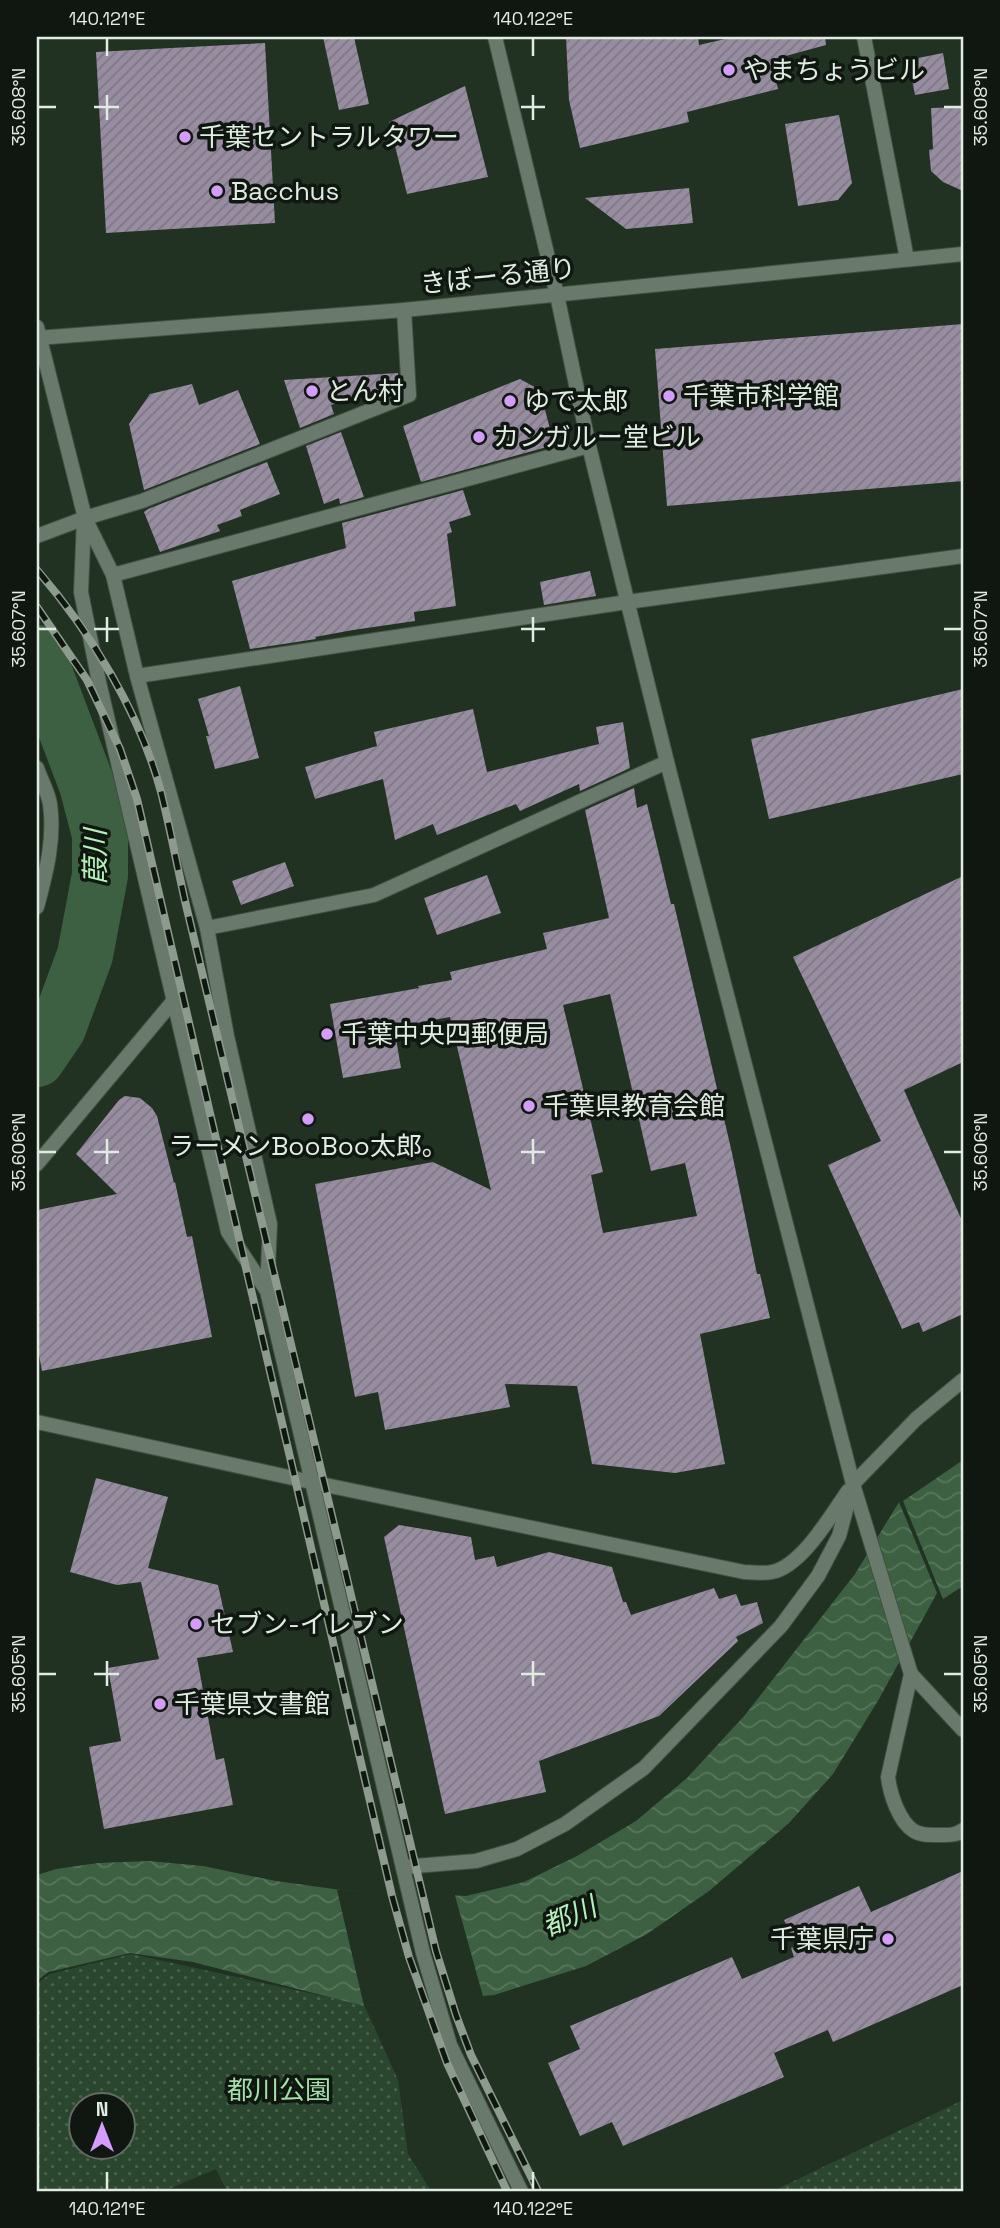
<svg xmlns="http://www.w3.org/2000/svg" width="1000" height="2228" font-family="'Space Grotesk','Noto Sans JP',sans-serif">
	<defs>
		<pattern id="park-dots" width="8" height="8" patternUnits="userSpaceOnUse" patternTransform="scale(1.75)"><rect width="8" height="8" fill="#2b462f"/><path d="M2 2h.1M6 6h.1" fill="none" stroke="#49614d" stroke-width="1.8" stroke-linecap="round"/></pattern>
		<pattern id="water-waves" width="16" height="10" patternUnits="userSpaceOnUse" patternTransform="scale(1.75)"><rect width="16" height="10" fill="#3c6041"/><path d="M0 5q4-4 8 0t8 0" fill="none" stroke="#58775c"/></pattern>
		<pattern id="building-hatch" width="6" height="6" patternUnits="userSpaceOnUse" patternTransform="scale(1.75)"><rect width="6" height="6" fill="#988ca1"/><path d="M-1 1l2-2M0 6l6-6M5 7l2-2" fill="none" stroke="#7e7785"/></pattern>
	</defs>
	<rect width="100%" height="100%" fill="#213223"/>
	<path fill="url(#park-dots)" fill-rule="evenodd" d="M 131,1954 L 364,2005 L 398,2080 L 408,2154 L 431,2191 L 227,2191 L 216,2169 L 164,2191 L 37,2191 L 37,1984 L 50,1974 ZM 80,2106 L 122,2106 L 122,2148 L 80,2148 Z
		M 963,2100 L 963,2191 L 773,2191 Z"/>
	<path fill="url(#water-waves)" d="M 963,1460 L 963,1586 L 943,1599 L 903,1501 Z
		M 899,1502 L 937,1593 L 879,1699 L 833,1774 L 789,1823 L 709,1891 L 647,1934 L 586,1966 L 494,1995 L 364,2006 L 193,1962 L 130,1953 L 48,1972 L 37,1981 L 37,1875 L 56,1869 L 98,1863 L 149,1861 L 203,1866 L 276,1881 L 341,1890 L 466,1896 L 524,1882 L 577,1856 L 636,1821 L 687,1778 L 745,1715 L 855,1574 Z"/>
	<path fill="#213223" d="M 337,1890 L 454,1892 L 484,2000 L 364,2006 Z"/>
	<g fill="none" stroke-linecap="round" stroke-linejoin="round">
		<path stroke="#3c6041" stroke-width="56" d="M 37,653 L 87,785 L 100,835 L 100,875 L 85,955 L 58,1028 L 37,1059"/>
	</g>
	<path fill="url(#building-hatch)" fill-rule="evenodd" d="M 323,37 L 354,37 L 369,104 L 339,110 Z
		M 566,37 L 698,37 L 699,45 L 734,37 L 825,37 L 826,45 L 771,60 L 778,89 L 687,112 L 689,122 L 580,148 L 569,100 Z
		M 265,43 L 275,223 L 106,233 L 96,52 Z
		M 943,53 L 949,89 L 915,95 L 908,60 Z
		M 465,86 L 488,177 L 407,194 L 389,122 Z
		M 963,107 L 963,191 L 943,182 L 931,171 L 929,150 L 933,149 L 931,108 Z
		M 839,115 L 852,183 L 838,200 L 798,206 L 785,124 Z
		M 689,188 L 693,223 L 626,229 L 585,198 Z
		M 963,324 L 963,481 L 667,506 L 655,349 Z
		M 398,373 L 399,383 L 331,405 L 334,414 L 300,428 L 284,380 Z
		M 520,379 L 540,390 L 554,445 L 421,482 L 403,426 Z
		M 192,384 L 199,405 L 238,390 L 260,444 L 144,490 L 129,424 L 150,394 Z
		M 341,432 L 364,497 L 340,504 L 339,498 L 324,504 L 306,446 Z
		M 267,462 L 280,494 L 240,510 L 242,516 L 217,525 L 220,531 L 160,552 L 144,512 L 148,509 Z
		M 463,490 L 471,515 L 449,522 L 452,532 L 447,534 L 456,606 L 414,612 L 415,621 L 353,630 L 315,637 L 316,639 L 250,649 L 232,581 L 346,548 L 342,523 Z
		M 590,571 L 596,596 L 544,605 L 540,582 Z
		M 240,686 L 259,758 L 215,769 L 206,736 L 209,736 L 198,699 Z
		M 963,689 L 963,774 L 769,819 L 751,739 Z
		M 473,709 L 487,772 L 599,744 L 596,727 L 623,722 L 630,768 L 580,791 L 579,784 L 520,811 L 516,804 L 437,835 L 433,824 L 395,840 L 383,779 L 315,799 L 305,767 L 377,746 L 374,732 Z
		M 634,788 L 637,808 L 647,804 L 671,904 L 674,904 L 732,1153 L 757,1274 L 760,1274 L 770,1318 L 700,1334 L 725,1464 L 675,1473 L 592,1464 L 577,1386 L 505,1384 L 510,1407 L 385,1430 L 378,1392 L 355,1397 L 315,1184 L 433,1162 L 491,1190 L 450,1017 L 394,1027 L 401,1068 L 343,1078 L 330,1004 L 419,988 L 418,986 L 452,980 L 450,972 L 547,949 L 543,933 L 609,918 L 585,810 ZM 610,994 L 651,1171 L 685,1163 L 697,1216 L 603,1233 L 591,1175 L 603,1172 L 563,1005 Z
		M 285,862 L 294,886 L 241,905 L 232,881 Z
		M 487,875 L 501,913 L 437,935 L 424,898 Z
		M 963,876 L 963,1062 L 904,1090 L 963,1223 L 963,1314 L 923,1332 L 919,1322 L 902,1329 L 828,1165 L 881,1141 L 793,957 Z
		M 125,1096 L 140,1098 L 152,1108 L 157,1116 L 174,1183 L 175,1182 L 187,1237 L 192,1236 L 212,1337 L 42,1371 L 37,1344 L 37,1210 L 117,1194 L 76,1154 L 119,1100 Z
		M 96,1478 L 168,1497 L 148,1568 L 218,1585 L 233,1652 L 197,1658 L 216,1760 L 224,1758 L 233,1805 L 104,1829 L 89,1747 L 121,1741 L 108,1668 L 159,1659 L 141,1582 L 117,1585 L 70,1572 Z
		M 399,1525 L 471,1537 L 475,1560 L 494,1556 L 497,1567 L 549,1552 L 612,1567 L 623,1602 L 626,1602 L 631,1615 L 714,1588 L 719,1599 L 736,1594 L 741,1606 L 757,1602 L 763,1623 L 736,1637 L 738,1641 L 659,1716 L 539,1761 L 546,1792 L 445,1814 L 384,1537 Z
		M 963,1871 L 963,1985 L 833,2042 L 828,2030 L 774,2053 L 784,2077 L 623,2146 L 612,2122 L 580,2136 L 548,2063 L 580,2049 L 570,2026 L 732,1957 L 742,1979 L 794,1957 L 791,1948 L 796,1946 L 784,1920 L 859,1886 L 871,1912 Z"/>
	<g fill="none" stroke-linecap="round" stroke-linejoin="round">
		<g stroke="#405041" stroke-width="16">
			<path id="minor" d="M 864,37 L 907,259
				M 37,536 L 85,518 L 142,501 L 409,395 L 404,310
				M 113,575 L 589,446
				M 137,676 L 627,602 L 963,556
				M 37,768 C 41,780 48,792 50,804 C 55,840 46,873 37,907
				M 207,928 L 374,895 L 667,762
				M 37,1164 L 175,999
				M 311,1482 L 744,1572 C 753,1572 764,1574 772,1572 C 802,1566 831,1515 848,1491
				M 911,1674 L 888,1777 C 890,1794 899,1822 914,1831 C 922,1836 933,1835 942,1835 C 950,1835 957,1835 963,1830
				M 911,1674 L 963,1730
				M 403,1867 L 476,1861 L 517,1849 L 565,1824 L 644,1768 L 781,1626 L 818,1576 L 839,1536 L 853,1484"/>
		</g>
		<g stroke="#405041" stroke-width="16">
			<path id="tertiary" d="M 495,37 L 557,295 L 589,446 L 667,762 L 853,1484 L 911,1674
				M 37,327 L 85,518 L 113,575 L 137,676 L 207,928 L 227,1036 L 270,1224 L 267,1291 L 423,1953 L 450,2045 L 521,2191
				M 37,338 L 404,310 L 963,254
				M 84,519 L 81,592 L 99,682 L 228,1232 L 267,1291
				M 37,1422 L 311,1482
				M 853,1484 L 916,1419 L 963,1380"/>
		</g>
		<use href="#minor" stroke="#69796b" stroke-width="14"/>
		<use href="#tertiary" stroke="#69796b" stroke-width="14"/>
		<g stroke="#8d9b8f" stroke-width="8">
			<path id="rail" d="M 37,570 C 90,631 140,713 161,792 C 170,828 177,865 185,901 L 436,1951 L 456,2015 L 471,2055 L 538,2191
				M 37,607 L 87,680 L 120,749 L 137,799 L 392,1896 L 409,1957 L 447,2063 L 507,2191"/>
		</g>
		<use href="#rail" stroke="#101711" stroke-width="5" stroke-dasharray="16" stroke-linecap="butt"/>
	</g>
	<path fill="none" stroke="#e0ebe1" stroke-width="2.5" d="M 107,38 L 107,56M 533,38 L 533,56M 107,95 L 107,120M 533,95 L 533,120M 38,107 L 56,107M 94,107 L 119,107M 521,107 L 545,107M 944,107 L 962,107M 107,617 L 107,642M 533,617 L 533,642M 38,629 L 56,629M 94,629 L 119,629M 521,629 L 545,629M 944,629 L 962,629M 107,1139 L 107,1164M 533,1139 L 533,1164M 38,1152 L 56,1152M 94,1152 L 119,1152M 521,1152 L 545,1152M 944,1152 L 962,1152M 107,1661 L 107,1686M 533,1661 L 533,1686M 38,1674 L 56,1674M 94,1674 L 119,1674M 521,1674 L 545,1674M 944,1674 L 962,1674M 107,2172 L 107,2190M 533,2172 L 533,2190"/>
	<g fill="#d49cfc" stroke="#101711" stroke-width="2.5">
		<circle cx="729" cy="70" r="7"/>
		<circle cx="185" cy="137" r="7"/>
		<circle cx="217" cy="191" r="7"/>
		<circle cx="312" cy="391" r="7"/>
		<circle cx="669" cy="396" r="7"/>
		<circle cx="510" cy="401" r="7"/>
		<circle cx="479" cy="437" r="7"/>
		<circle cx="327" cy="1034" r="7"/>
		<circle cx="529" cy="1106" r="7"/>
		<circle cx="308" cy="1119" r="7"/>
		<circle cx="196" cy="1624" r="7"/>
		<circle cx="160" cy="1704" r="7"/>
		<circle cx="888" cy="1939" r="7"/>
	</g>
	<g text-anchor="middle" stroke-width="7" stroke-linejoin="round" paint-order="stroke">
		<g font-size="26" fill="#e0ebe1" stroke="#101711" text-anchor="start">
			<text x="743" y="79">やまちょうビル</text>
			<text x="199" y="146">千葉セントラルタワー</text>
			<text x="231" y="200">Bacchus</text>
			<text x="326" y="400">とん村</text>
			<text x="683" y="405">千葉市科学館</text>
			<text x="524" y="410">ゆで太郎</text>
			<text x="493" y="446">カンガルー堂ビル</text>
			<text x="341" y="1043">千葉中央四郵便局</text>
			<text x="543" y="1115">千葉県教育会館</text>
			<text x="308" y="1155" text-anchor="middle">ラーメンBooBoo太郎。</text>
			<text x="210" y="1633">セブン-イレブン</text>
			<text x="174" y="1713">千葉県文書館</text>
			<text x="874" y="1948" text-anchor="end">千葉県庁</text>
		</g>
		<g font-size="26" fill="#e0ebe1" stroke="#101711">
			<text transform="translate(498 276) rotate(-6)" y="9">きぼーる通り</text>
		</g>
		<g font-size="26" fill="#a3dfaa" stroke="#101711">
			<text x="279" y="2099">都川公園</text>
		</g>
		<g font-size="28" font-style="italic" fill="#b3f0ba" stroke="#101711">
			<text transform="translate(95 857) rotate(-90)" y="10">葭川</text>
			<text transform="translate(569 1916) rotate(-24)" y="10">都川</text>
		</g>
	</g>
	<rect width="1000" height="2228" fill="none" stroke="#101711" stroke-width="77"/>
	<g transform="translate(102 2126)"><circle r="33" fill="#101711" stroke="#636c64" stroke-width="2"/>
	<path d="M0-5L12 26L0 18L-12 26Z" fill="#d49cfc"/>
	<text y="-10" font-size="19" font-weight="bold" text-anchor="middle" fill="#e0ebe1">N</text>
	</g>
	<rect x="38" y="38" width="924" height="2152" fill="none" stroke="#e0ebe1" stroke-width="2.5"/>
	<g font-size="18" text-anchor="middle" fill="#e0ebe1">
		<text x="107" y="25">140.121°E</text>
		<text x="533" y="25">140.122°E</text>
		<text transform="translate(19 107) rotate(-90)" y="6">35.608°N</text>
		<text transform="translate(981 107) rotate(-90)" y="6">35.608°N</text>
		<text transform="translate(19 629) rotate(-90)" y="6">35.607°N</text>
		<text transform="translate(981 629) rotate(-90)" y="6">35.607°N</text>
		<text transform="translate(19 1152) rotate(-90)" y="6">35.606°N</text>
		<text transform="translate(981 1152) rotate(-90)" y="6">35.606°N</text>
		<text transform="translate(19 1674) rotate(-90)" y="6">35.605°N</text>
		<text transform="translate(981 1674) rotate(-90)" y="6">35.605°N</text>
		<text x="107" y="2215">140.121°E</text>
		<text x="533" y="2215">140.122°E</text>
	</g>
</svg>
